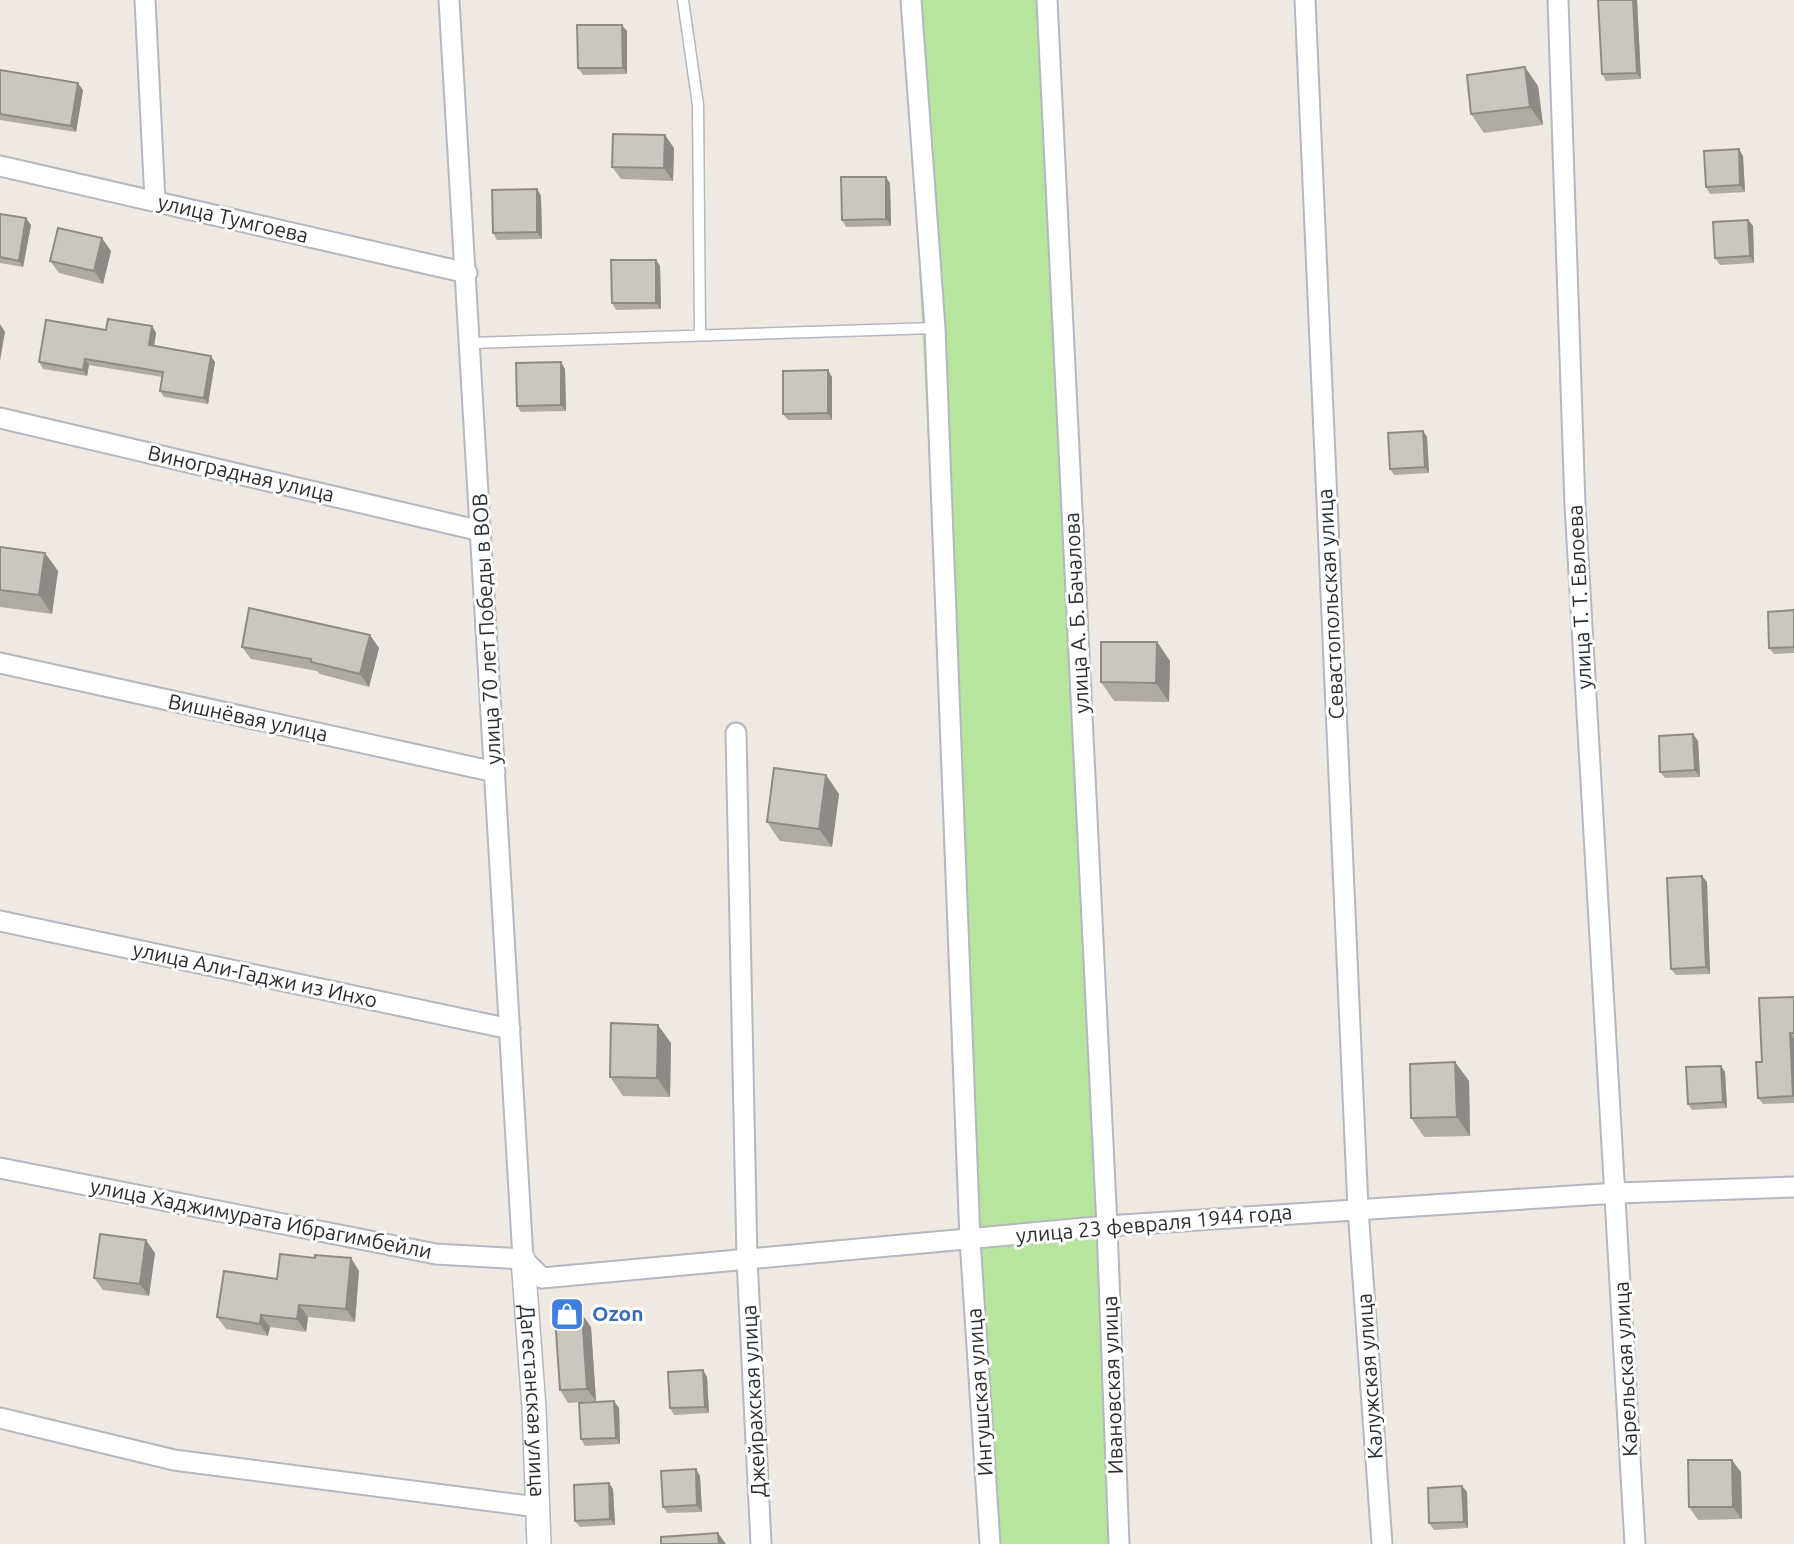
<svg xmlns="http://www.w3.org/2000/svg" width="1794" height="1544" font-family="Ubuntu,sans-serif">
	<rect width="100%" height="100%" fill="#efe9e1"/>
	<path fill="#b6e59e" d="M 905,0 L 1047,0 L 1119,1544 L 990,1544 L 970,1240 Z"/>
	<g fill="none" stroke-linecap="round" stroke-linejoin="round">
		<g stroke="#b4b7c1" stroke-width="13">
			<path id="service" d="M 683,0 L 698,105 L 700,335
				M 471,343 L 935,328"/>
		</g>
		<g stroke="#b4b7c1" stroke-width="23">
			<path id="minor" d="M 145,0 L 155,201
				M 449,0 L 523,1259
				M 911,0 L 935,328 L 970,1240 L 990,1544
				M 1047,0 L 1107,1226 L 1119,1544
				M 1305,0 L 1358,1209 L 1382,1544
				M 1558,0 L 1575,505 L 1635,1544
				M 0,166 L 467,273
				M 0,418 L 481,531
				M 0,663 L 495,772
				M 736,733 L 747,1259 L 761,1544
				M 0,921 L 510,1029
				M 0,1168 L 436,1254 L 523,1259
				M 523,1259 L 542,1278 L 1107,1226 L 1617,1193 L 1794,1187
				M 0,1418 L 174,1460 L 537,1507"/>
		</g>
		<g stroke="#b4b7c1" stroke-width="26">
			<g id="tertiary">
				<path id="s1" d="M 523,1259 L 534,1408 L 539,1544"/>
			</g>
		</g>
		<use href="#service" stroke="#fff" stroke-width="10"/>
		<use href="#minor" stroke="#fff" stroke-width="19"/>
		<use href="#tertiary" stroke="#fff" stroke-width="23"/>
	</g>
	<path fill="#afaba4" d="M 1598,0 L 1637,0 L 1641,79 L 1606,81 L 1602,74 Z
		M 627,31 L 627,74 L 583,75 L 578,68 Z
		M 0,70 L 83,90 L 76,132 L 0,120 Z
		M 1538,86 L 1543,125 L 1484,133 L 1471,114 Z
		M 674,148 L 673,181 L 621,179 L 612,167 Z
		M 1743,156 L 1745,192 L 1710,194 L 1706,187 Z
		M 890,183 L 891,226 L 846,227 L 842,220 Z
		M 537,189 L 541,196 L 542,239 L 497,240 L 493,233 Z
		M 0,214 L 31,225 L 23,267 L 0,263 Z
		M 1748,220 L 1753,226 L 1754,263 L 1720,265 L 1715,258 Z
		M 111,251 L 103,284 L 59,273 L 50,261 Z
		M 656,260 L 660,266 L 661,309 L 616,310 L 612,303 Z
		M 152,326 L 156,333 L 154,346 L 215,362 L 208,404 L 164,397 L 160,391 L 162,377 L 89,365 L 87,376 L 43,369 L 39,362 L 106,330 Z
		M 565,369 L 566,411 L 521,412 L 517,406 Z
		M 832,377 L 832,420 L 788,420 L 783,414 Z
		M 1423,431 L 1427,437 L 1429,473 L 1394,475 L 1390,469 Z
		M 0,547 L 45,553 L 58,571 L 52,614 L 0,607 Z
		M 1794,610 L 1794,653 L 1774,654 L 1769,648 Z
		M 1157,642 L 1170,661 L 1169,702 L 1114,701 L 1101,682 Z
		M 242,647 L 379,648 L 369,687 L 320,674 L 317,671 L 251,659 Z
		M 1693,734 L 1698,741 L 1700,777 L 1665,778 L 1660,772 Z
		M 826,775 L 839,794 L 832,847 L 780,841 L 767,822 Z
		M 1707,882 L 1710,974 L 1676,975 L 1671,969 Z
		M 1794,997 L 1794,1103 L 1763,1104 L 1758,1098 L 1762,1062 Z
		M 671,1043 L 670,1097 L 623,1096 L 610,1077 Z
		M 1455,1062 L 1469,1081 L 1470,1136 L 1424,1137 L 1411,1118 Z
		M 1721,1066 L 1725,1072 L 1727,1108 L 1692,1110 L 1688,1104 Z
		M 155,1253 L 149,1296 L 103,1290 L 94,1278 Z
		M 315,1258 L 351,1258 L 359,1271 L 355,1322 L 308,1317 L 306,1332 L 270,1327 L 268,1336 L 226,1329 L 217,1317 L 277,1279 Z
		M 591,1327 L 596,1401 L 568,1403 L 560,1390 Z
		M 703,1370 L 707,1377 L 709,1413 L 674,1415 L 670,1408 Z
		M 619,1408 L 620,1444 L 585,1446 L 581,1439 Z
		M 696,1469 L 700,1476 L 702,1512 L 667,1513 L 663,1507 Z
		M 1741,1472 L 1742,1519 L 1698,1520 L 1689,1507 Z
		M 1462,1486 L 1467,1492 L 1468,1528 L 1434,1530 L 1429,1523 Z
		M 613,1489 L 615,1525 L 580,1527 L 575,1521 Z"/>
	<path fill="#8e8b86" d="M 1633,0 L 1637,0 L 1641,79 L 1637,73 Z
		M 622,25 L 627,31 L 627,74 L 623,68 Z
		M 1525,67 L 1538,86 L 1543,125 L 1530,107 Z
		M 78,83 L 83,90 L 76,132 L 71,126 Z
		M 665,135 L 674,148 L 673,181 L 664,168 Z
		M 1739,149 L 1743,156 L 1745,192 L 1740,185 Z
		M 886,177 L 890,183 L 891,226 L 886,219 Z
		M 537,189 L 541,196 L 542,239 L 537,232 Z
		M 26,218 L 31,225 L 23,267 L 19,261 Z
		M 1748,220 L 1753,226 L 1754,263 L 1750,256 Z
		M 102,238 L 111,251 L 103,284 L 94,271 Z
		M 656,260 L 660,266 L 661,309 L 656,303 Z
		M 0,324 L 5,332 L 0,361 Z
		M 152,326 L 156,333 L 153,352 L 149,345 Z
		M 211,356 L 215,362 L 208,404 L 204,398 Z
		M 85,359 L 89,365 L 87,376 L 83,370 Z
		M 561,362 L 565,369 L 566,411 L 561,405 Z
		M 828,370 L 832,377 L 832,420 L 828,413 Z
		M 1423,431 L 1427,437 L 1429,473 L 1425,467 Z
		M 45,553 L 58,571 L 52,614 L 39,595 Z
		M 370,635 L 379,648 L 369,687 L 360,674 Z
		M 1157,642 L 1170,661 L 1169,702 L 1156,683 Z
		M 1693,734 L 1698,741 L 1700,777 L 1695,770 Z
		M 826,775 L 839,794 L 832,847 L 819,829 Z
		M 1702,876 L 1707,882 L 1710,974 L 1706,967 Z
		M 658,1025 L 671,1043 L 670,1097 L 657,1078 Z
		M 1790,1033 L 1794,1039 L 1794,1097 L 1793,1096 Z
		M 1455,1062 L 1469,1081 L 1470,1136 L 1457,1117 Z
		M 1721,1066 L 1725,1072 L 1727,1108 L 1723,1102 Z
		M 146,1240 L 155,1253 L 149,1296 L 140,1284 Z
		M 351,1258 L 359,1271 L 355,1322 L 346,1309 Z
		M 299,1305 L 308,1317 L 306,1332 L 297,1319 Z
		M 582,1314 L 591,1327 L 596,1401 L 587,1389 Z
		M 261,1315 L 270,1327 L 268,1336 L 260,1324 Z
		M 703,1370 L 707,1377 L 709,1413 L 705,1407 Z
		M 614,1401 L 619,1408 L 620,1444 L 616,1438 Z
		M 1732,1460 L 1741,1472 L 1742,1519 L 1733,1507 Z
		M 696,1469 L 700,1476 L 702,1512 L 697,1505 Z
		M 609,1483 L 613,1489 L 615,1525 L 610,1519 Z
		M 1462,1486 L 1467,1492 L 1468,1528 L 1464,1522 Z
		M 718,1533 L 726,1544 L 719,1544 Z"/>
	<path fill="#cbc7bf" stroke="#8e8b86" stroke-width="2" d="M 1598,0 L 1633,0 L 1637,73 L 1602,74 Z
		M 577,25 L 622,25 L 623,68 L 578,68 Z
		M 1525,67 L 1530,107 L 1471,114 L 1467,75 Z
		M 0,70 L 78,83 L 71,126 L 0,114 Z
		M 613,134 L 665,135 L 664,168 L 612,167 Z
		M 1739,149 L 1740,185 L 1706,187 L 1704,151 Z
		M 841,177 L 886,177 L 886,219 L 842,220 Z
		M 537,189 L 537,232 L 493,233 L 492,190 Z
		M 0,214 L 26,218 L 19,261 L 0,257 Z
		M 1748,220 L 1750,256 L 1715,258 L 1713,222 Z
		M 58,228 L 102,238 L 94,271 L 50,261 Z
		M 611,260 L 656,260 L 656,303 L 612,303 Z
		M 108,319 L 152,326 L 149,345 L 211,356 L 204,398 L 160,391 L 163,372 L 85,359 L 83,370 L 39,362 L 46,320 L 106,330 Z
		M 561,362 L 561,405 L 517,406 L 516,363 Z
		M 828,370 L 828,413 L 783,414 L 783,371 Z
		M 1423,431 L 1425,467 L 1390,469 L 1388,433 Z
		M 0,547 L 45,553 L 39,595 L 0,590 Z
		M 249,608 L 370,635 L 360,674 L 311,662 L 311,659 L 242,647 Z
		M 1794,610 L 1794,647 L 1769,648 L 1768,612 Z
		M 1101,642 L 1157,642 L 1156,683 L 1101,682 Z
		M 1693,734 L 1695,770 L 1660,772 L 1659,736 Z
		M 774,768 L 826,775 L 819,829 L 767,822 Z
		M 1702,876 L 1706,967 L 1671,969 L 1667,878 Z
		M 1794,997 L 1794,1033 L 1790,1033 L 1793,1096 L 1758,1098 L 1756,1062 L 1762,1062 L 1759,998 Z
		M 611,1023 L 658,1025 L 657,1078 L 610,1077 Z
		M 1455,1062 L 1457,1117 L 1411,1118 L 1410,1064 Z
		M 1721,1066 L 1723,1102 L 1688,1104 L 1686,1067 Z
		M 100,1234 L 146,1240 L 140,1284 L 94,1278 Z
		M 280,1254 L 315,1258 L 315,1255 L 351,1258 L 346,1309 L 299,1305 L 297,1319 L 261,1315 L 260,1324 L 217,1317 L 224,1271 L 277,1279 Z
		M 582,1314 L 587,1389 L 560,1390 L 555,1316 Z
		M 703,1370 L 705,1407 L 670,1408 L 668,1372 Z
		M 614,1401 L 616,1438 L 581,1439 L 579,1403 Z
		M 1688,1460 L 1732,1460 L 1733,1507 L 1689,1507 Z
		M 696,1469 L 697,1505 L 663,1507 L 661,1471 Z
		M 609,1483 L 610,1519 L 575,1521 L 574,1485 Z
		M 1462,1486 L 1464,1522 L 1429,1523 L 1428,1488 Z
		M 718,1533 L 719,1544 L 661,1544 L 661,1537 Z"/>
	<defs>
		<g id="shop-square" transform="scale(1.75)"><rect x="-9" y="-9" width="18" height="18" rx="4" fill="#3f7fe0" stroke="#fff"/><path d="M-5-2.5h2.3a2.7 3.5 0 0 1 5.4 0H5L5.5 6h-11ZM-1.5-2.5h3a1.5 2.3 0 0 0-3 0Z" fill="#fff"/></g>
	</defs>
	<g fill-rule="evenodd">
		<use href="#shop-square" x="567" y="1314"/>
	</g>
	<g text-anchor="middle" stroke-width="6" stroke-linejoin="round" paint-order="stroke">
		<g font-size="21" fill="#2e2e2e" stroke="#fff">
			<text transform="translate(233 219) rotate(13)" y="7">улица Тумгоева</text>
			<text transform="translate(241 474) rotate(13)" y="7">Виноградная улица</text>
			<text transform="translate(1580 597) rotate(-93)" y="7">улица Т. Т. Евлоева</text>
			<text transform="translate(1331 604) rotate(-93)" y="7">Севастопольская улица</text>
			<text transform="translate(1077 613) rotate(-93)" y="7">улица А. Б. Бачалова</text>
			<text transform="translate(487 629) rotate(-93)" y="7">улица 70 лет Победы в ВОВ</text>
			<text transform="translate(248 718) rotate(12)" y="7">Вишнёвая улица</text>
			<text transform="translate(255 975) rotate(12)" y="7">улица Али-Гаджи из Инхо</text>
			<text transform="translate(261 1219) rotate(11)" y="7">улица Хаджимурата Ибрагимбейли</text>
			<text transform="translate(1154 1224) rotate(-5)" y="7">улица 23 февраля 1944 года</text>
			<text transform="translate(1626 1369) rotate(-93)" y="7">Карельская улица</text>
			<text transform="translate(1370 1376) rotate(-94)" y="7">Калужская улица</text>
			<text transform="translate(1113 1385) rotate(-92)" y="7">Ивановская улица</text>
			<text transform="translate(980 1392) rotate(-94)" y="7">Ингушская улица</text>
			<text dy="7" stroke="none"><textPath href="#s1" startOffset="142">Дагестанская улица</textPath></text>
			<text transform="translate(754 1401) rotate(-93)" y="7">Джейрахская улица</text>
		</g>
		<g font-size="21" font-weight="bold" fill="#366cbe" stroke="#fff" text-anchor="start">
			<text x="592" y="1321">Ozon</text>
		</g>
	</g>
</svg>
